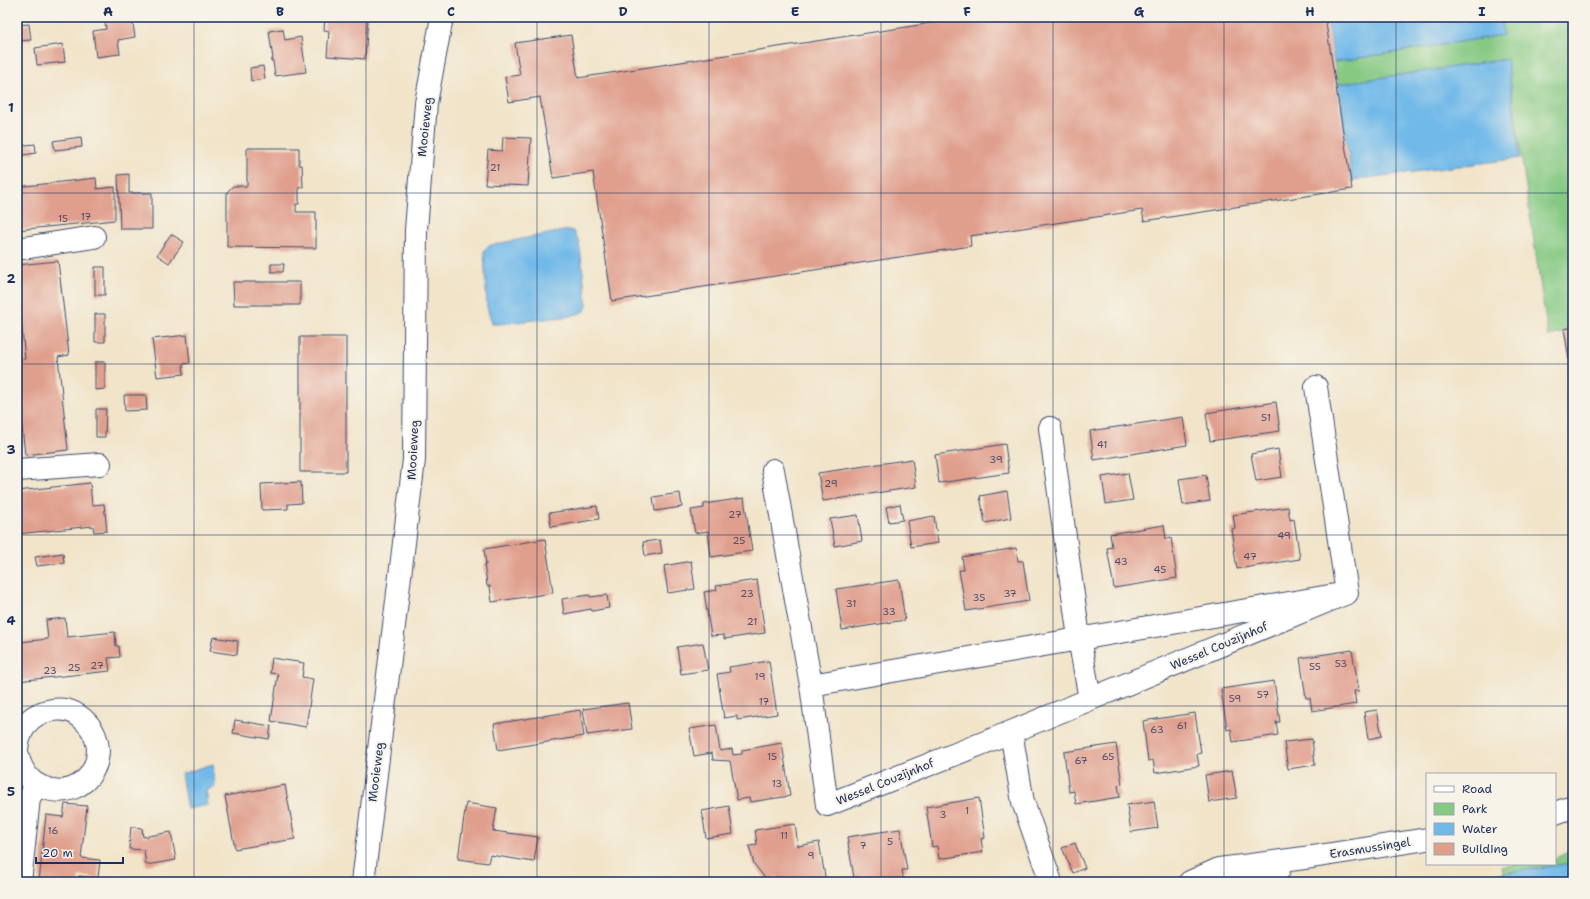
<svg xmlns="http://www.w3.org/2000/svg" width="1590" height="899" font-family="'Shantell Sans',sans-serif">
	<rect width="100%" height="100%" fill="#f7f3e8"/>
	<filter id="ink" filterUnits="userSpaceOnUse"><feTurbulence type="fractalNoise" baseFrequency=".025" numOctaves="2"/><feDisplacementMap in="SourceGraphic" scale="8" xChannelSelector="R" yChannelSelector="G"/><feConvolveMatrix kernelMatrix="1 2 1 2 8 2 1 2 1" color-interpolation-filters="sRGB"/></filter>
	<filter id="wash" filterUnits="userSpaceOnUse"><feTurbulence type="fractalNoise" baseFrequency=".012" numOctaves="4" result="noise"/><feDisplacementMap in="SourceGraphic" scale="16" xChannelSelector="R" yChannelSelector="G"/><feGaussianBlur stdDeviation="0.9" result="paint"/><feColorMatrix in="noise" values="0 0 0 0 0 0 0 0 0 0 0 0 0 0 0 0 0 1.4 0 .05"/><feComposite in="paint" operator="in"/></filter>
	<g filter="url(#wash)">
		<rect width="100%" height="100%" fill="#f1e4c9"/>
		<path fill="#85c983" stroke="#507c70" d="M 1501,17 L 1573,17 L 1573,331 L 1548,336 L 1507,59 L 1338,84 L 1334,62 L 1503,35 Z
			M 1573,850 L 1573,863 L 1504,873 L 1502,867 L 1520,864 L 1555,864 L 1555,858 Z"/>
		<path fill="#71b9e9" stroke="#4674a4" d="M 1327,17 L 1501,17 L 1503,35 L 1334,62 Z
			M 1507,59 L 1520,158 L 1352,180 L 1338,84 Z
			M 568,230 L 573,231 L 579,241 L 587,305 L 585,311 L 571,316 L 498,324 L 492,324 L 487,307 L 484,251 L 486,248 L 491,245 Z
			M 213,764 L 215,787 L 206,790 L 208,805 L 187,809 L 181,774 Z
			M 1573,863 L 1573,882 L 1462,882 L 1504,873 Z"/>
		<g id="blocks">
			<path fill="#e09f8d" d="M 104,17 L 132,17 L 135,37 L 118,40 L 120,54 L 96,57 L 93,31 L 106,29 Z
				M 325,17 L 368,17 L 365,59 L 327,56 L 329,31 L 324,30 Z
				M 971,17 L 1325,17 L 1352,189 L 1144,221 L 1142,210 L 970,236 L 971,246 L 612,301 L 593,172 L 553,178 L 540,97 L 509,102 L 505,77 L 520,75 L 515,43 L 571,35 L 578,78 Z
				M 29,24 L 31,40 L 17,41 L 17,25 Z
				M 283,29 L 285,40 L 301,37 L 306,72 L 275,76 L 273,61 L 271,61 L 271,60 L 273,59 L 269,31 Z
				M 63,44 L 65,62 L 37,65 L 35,48 Z
				M 263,66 L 265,79 L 251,81 L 250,68 Z
				M 81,137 L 82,147 L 55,150 L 53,141 Z
				M 503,137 L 531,138 L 528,186 L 485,184 L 488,150 L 502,151 Z
				M 35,144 L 36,153 L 17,156 L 17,146 Z
				M 247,148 L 299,148 L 299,165 L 302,165 L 303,187 L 299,187 L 299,204 L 296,204 L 296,212 L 316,212 L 316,248 L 227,247 L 227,192 L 233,186 L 247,186 Z
				M 129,174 L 129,193 L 152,193 L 152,229 L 120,229 L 118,175 Z
				M 96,178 L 97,189 L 115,187 L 115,220 L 17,230 L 17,187 Z
				M 171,234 L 184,242 L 169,263 L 157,255 Z
				M 58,261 L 69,355 L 58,357 L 68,450 L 25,455 L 17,381 L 17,360 L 25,359 L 17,280 L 17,265 Z
				M 271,264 L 284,264 L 283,272 L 271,272 Z
				M 95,267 L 105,267 L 105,295 L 95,295 Z
				M 233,282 L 300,282 L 300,305 L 234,305 Z
				M 95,314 L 105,314 L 105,342 L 95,342 Z
				M 1573,327 L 1573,358 L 1569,359 L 1564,329 Z
				M 187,335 L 190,363 L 183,364 L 184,374 L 157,377 L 152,339 Z
				M 300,337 L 346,337 L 346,472 L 300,472 Z
				M 95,362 L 105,362 L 105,389 L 95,390 Z
				M 124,395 L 146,395 L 147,410 L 125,411 Z
				M 1276,402 L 1280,431 L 1210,441 L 1206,413 Z
				M 96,409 L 106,409 L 105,437 L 96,437 Z
				M 1183,417 L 1187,445 L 1094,460 L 1090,431 Z
				M 1005,444 L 1009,473 L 939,483 L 935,455 Z
				M 1278,449 L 1282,477 L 1256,481 L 1251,454 Z
				M 912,459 L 916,487 L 823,501 L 818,473 Z
				M 1128,473 L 1133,500 L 1106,504 L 1102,477 Z
				M 1206,475 L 1210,501 L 1183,505 L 1179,479 Z
				M 301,482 L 302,503 L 288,504 L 288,509 L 262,510 L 261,484 Z
				M 90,483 L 92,505 L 104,504 L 107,531 L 94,532 L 93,526 L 17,534 L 17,491 Z
				M 1007,491 L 1011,518 L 985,523 L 980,496 Z
				M 680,493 L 682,507 L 655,511 L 653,497 Z
				M 744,498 L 752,551 L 711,557 L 708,531 L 695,533 L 691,510 L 704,508 L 704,504 Z
				M 900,504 L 903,520 L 889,522 L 886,507 Z
				M 597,506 L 599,519 L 551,527 L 549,513 Z
				M 1288,507 L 1290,520 L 1294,519 L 1300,559 L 1237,569 L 1231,529 L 1235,528 L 1233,515 Z
				M 858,515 L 862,541 L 835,546 L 830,519 Z
				M 934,516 L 938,543 L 911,547 L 907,521 Z
				M 1164,525 L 1166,539 L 1171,538 L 1177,578 L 1114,588 L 1107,548 L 1112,547 L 1110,534 Z
				M 545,539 L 553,593 L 492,602 L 490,586 L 487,586 L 486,576 L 484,565 L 486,565 L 484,549 Z
				M 660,540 L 662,553 L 645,556 L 643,542 Z
				M 1016,548 L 1018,561 L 1023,561 L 1029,601 L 966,611 L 959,570 L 964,570 L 962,557 Z
				M 63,553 L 64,563 L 37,566 L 35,557 Z
				M 691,561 L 695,589 L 668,593 L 664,566 Z
				M 757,580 L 765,633 L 724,639 L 724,635 L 711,636 L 704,592 L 717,590 L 716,586 Z
				M 899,580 L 905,620 L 842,630 L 836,589 Z
				M 589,595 L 590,597 L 607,595 L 609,608 L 592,611 L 591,609 L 564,614 L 562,599 Z
				M 65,618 L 67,637 L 115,632 L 116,646 L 119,646 L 120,657 L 108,658 L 110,671 L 17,681 L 17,623 L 20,642 L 48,639 L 46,620 Z
				M 213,637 L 238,641 L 237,655 L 210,651 Z
				M 703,643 L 708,670 L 681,674 L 677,647 Z
				M 1352,650 L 1359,691 L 1354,691 L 1356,704 L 1312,711 L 1310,698 L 1306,698 L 1300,658 Z
				M 272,658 L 304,663 L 302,677 L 313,679 L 306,727 L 271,721 L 278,674 L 270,673 Z
				M 769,661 L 777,714 L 737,720 L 737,716 L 724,718 L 717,674 L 730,672 L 729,667 Z
				M 1274,681 L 1280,722 L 1276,722 L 1278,735 L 1233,742 L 1231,729 L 1227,730 L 1221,689 Z
				M 628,703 L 632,729 L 587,735 L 583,709 Z
				M 580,710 L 584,736 L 498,750 L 494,724 Z
				M 1377,710 L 1382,736 L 1368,739 L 1364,712 Z
				M 1195,713 L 1201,753 L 1197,754 L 1199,766 L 1155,773 L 1153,760 L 1148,761 L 1143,721 Z
				M 235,720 L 271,726 L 269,739 L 233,733 Z
				M 716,725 L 720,751 L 732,749 L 733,755 L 742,754 L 742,750 L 782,743 L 790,796 L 750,802 L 749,798 L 737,800 L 730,761 L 713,760 L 712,753 L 694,756 L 689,729 Z
				M 1312,739 L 1315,765 L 1288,769 L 1284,742 Z
				M 1116,744 L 1122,784 L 1118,785 L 1120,797 L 1076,804 L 1074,791 L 1069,792 L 1064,752 Z
				M 1232,771 L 1237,798 L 1209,802 L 1205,775 Z
				M 285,785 L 295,839 L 235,849 L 225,796 Z
				M 979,798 L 985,838 L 981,839 L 983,852 L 939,859 L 937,846 L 932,847 L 926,807 Z
				M 1154,801 L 1158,828 L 1131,832 L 1127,805 Z
				M 466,803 L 497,808 L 493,831 L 538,837 L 534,862 L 490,855 L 488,863 L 458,859 Z
				M 65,804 L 87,806 L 81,858 L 100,860 L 98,878 L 79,876 L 78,882 L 39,882 L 46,815 L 63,817 Z
				M 729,806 L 733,834 L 706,838 L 702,811 Z
				M 795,824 L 798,846 L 819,842 L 826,882 L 783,882 L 776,877 L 771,882 L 765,878 L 754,864 L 749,846 L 757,845 L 755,830 Z
				M 131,827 L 142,828 L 143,837 L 171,832 L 176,860 L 146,865 L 144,850 L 129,849 Z
				M 900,829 L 907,870 L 902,870 L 904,882 L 859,882 L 858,877 L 854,878 L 847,837 Z
				M 1075,843 L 1085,868 L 1073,873 L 1062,848 Z
				M 1016,876 L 1018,882 L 1004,882 Z"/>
		</g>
	</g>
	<g filter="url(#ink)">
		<use href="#blocks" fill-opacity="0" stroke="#3b4a6e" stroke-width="1"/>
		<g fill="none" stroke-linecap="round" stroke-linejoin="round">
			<g stroke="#3b4a6e" stroke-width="24">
				<path id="minor" d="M 17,249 L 94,237
					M 1316,387 L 1347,593
					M 1050,428 L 1079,638 L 1090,699
					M 17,470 L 100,464
					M 773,470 L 811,685
					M 1347,593 L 1011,732 L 827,805 L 811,685 Z
					M 1011,732 L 1023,802 L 1051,882
					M 17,749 C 18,740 20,734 25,726 C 35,710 63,704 79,716 C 120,746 88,806 42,787 C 26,781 20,767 17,752
					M 1555,813 L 1573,807
					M 20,882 L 29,798 L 37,785
					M 363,882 L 414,460 L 416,230 L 426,103 L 442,17
					M 1190,882 L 1219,869 L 1312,857 L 1427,839
					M 1248,882 L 1279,870"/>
			</g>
			<use href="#minor" stroke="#fff" stroke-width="22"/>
		</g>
	</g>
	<path fill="none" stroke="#1b2f5e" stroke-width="1" stroke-opacity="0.55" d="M 194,17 L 194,882M 366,17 L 366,882M 537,17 L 537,882M 709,17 L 709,882M 881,17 L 881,882M 1053,17 L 1053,882M 1224,17 L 1224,882M 1396,17 L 1396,882M 17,193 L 1573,193M 17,364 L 1573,364M 17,535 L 1573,535M 17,706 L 1573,706"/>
	<g text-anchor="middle" stroke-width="4" stroke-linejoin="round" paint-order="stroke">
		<g font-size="10" fill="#4c4b6a">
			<text x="495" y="171">21</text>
			<text x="86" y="220">17</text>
			<text x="63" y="222">15</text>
			<text x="1266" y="421">51</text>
			<text x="1102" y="448">41</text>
			<text x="996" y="463">39</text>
			<text x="831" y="487">29</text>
			<text x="735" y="518">27</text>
			<text x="1284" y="539">49</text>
			<text x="739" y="544">25</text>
			<text x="1250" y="560">47</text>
			<text x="1121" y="565">43</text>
			<text x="1160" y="573">45</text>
			<text x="747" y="597">23</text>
			<text x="1010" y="597">37</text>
			<text x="979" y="601">35</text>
			<text x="851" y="607">31</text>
			<text x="889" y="615">33</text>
			<text x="752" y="625">21</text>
			<text x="1341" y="667">53</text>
			<text x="97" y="669">27</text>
			<text x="1315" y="670">55</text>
			<text x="74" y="671">25</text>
			<text x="50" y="674">23</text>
			<text x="760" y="680">19</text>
			<text x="1263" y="698">57</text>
			<text x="1235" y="702">59</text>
			<text x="764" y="705">17</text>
			<text x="1182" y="729">61</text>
			<text x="1157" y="733">63</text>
			<text x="772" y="760">15</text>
			<text x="1108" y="760">65</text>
			<text x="1081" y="764">67</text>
			<text x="777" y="787">13</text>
			<text x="967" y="814">1</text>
			<text x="943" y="818">3</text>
			<text x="53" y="834">16</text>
			<text x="784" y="839">11</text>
			<text x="890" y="845">5</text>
			<text x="863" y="849">7</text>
			<text x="811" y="859">9</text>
		</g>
		<g font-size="12" fill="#1b2f5e" stroke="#f7f3e8">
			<text transform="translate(425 127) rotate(-84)" y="4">Mooieweg</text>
			<text transform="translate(413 450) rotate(-87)" y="4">Mooieweg</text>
			<text transform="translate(1219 646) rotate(-23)" y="4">Wessel Couzijnhof</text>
			<text transform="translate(376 772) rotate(-83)" y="4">Mooieweg</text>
			<text transform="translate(885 782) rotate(-22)" y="4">Wessel Couzijnhof</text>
			<text transform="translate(1370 848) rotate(-9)" y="4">Erasmussingel</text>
		</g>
	</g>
	<rect width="1590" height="899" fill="none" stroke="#f7f3e8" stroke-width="44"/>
	<rect x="1426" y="773" width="130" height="92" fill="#f7f3e8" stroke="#9fa5b1"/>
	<rect x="1434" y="786" width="20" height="6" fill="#ffffff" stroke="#9fa5b1"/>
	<text x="1462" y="793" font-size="12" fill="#1b2f5e">Road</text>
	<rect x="1434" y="803" width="20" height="12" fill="#85c983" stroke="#9fa5b1"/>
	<text x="1462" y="813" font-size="12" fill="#1b2f5e">Park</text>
	<rect x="1434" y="823" width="20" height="12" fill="#71b9e9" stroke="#9fa5b1"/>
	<text x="1462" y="833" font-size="12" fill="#1b2f5e">Water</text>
	<rect x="1434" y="843" width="20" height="12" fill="#e09f8d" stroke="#9fa5b1"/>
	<text x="1462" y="853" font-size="12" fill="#1b2f5e">Building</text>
	<path d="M36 857v6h87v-6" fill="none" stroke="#1b2f5e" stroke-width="2"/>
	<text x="42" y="857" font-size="12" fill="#1b2f5e" stroke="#f7f3e8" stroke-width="3" paint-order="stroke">20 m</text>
	<rect x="22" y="22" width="1546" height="855" fill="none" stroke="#1b2f5e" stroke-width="1.5"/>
	<g font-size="13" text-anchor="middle" font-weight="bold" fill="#1b2f5e">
		<text x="108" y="16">A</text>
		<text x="280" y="16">B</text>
		<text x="451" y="16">C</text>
		<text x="623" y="16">D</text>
		<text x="795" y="16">E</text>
		<text x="967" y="16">F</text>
		<text x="1139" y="16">G</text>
		<text x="1310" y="16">H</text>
		<text x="1482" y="16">I</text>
		<text x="11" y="112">1</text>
		<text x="11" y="283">2</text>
		<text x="11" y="454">3</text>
		<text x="11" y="625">4</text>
		<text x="11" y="796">5</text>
	</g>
</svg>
